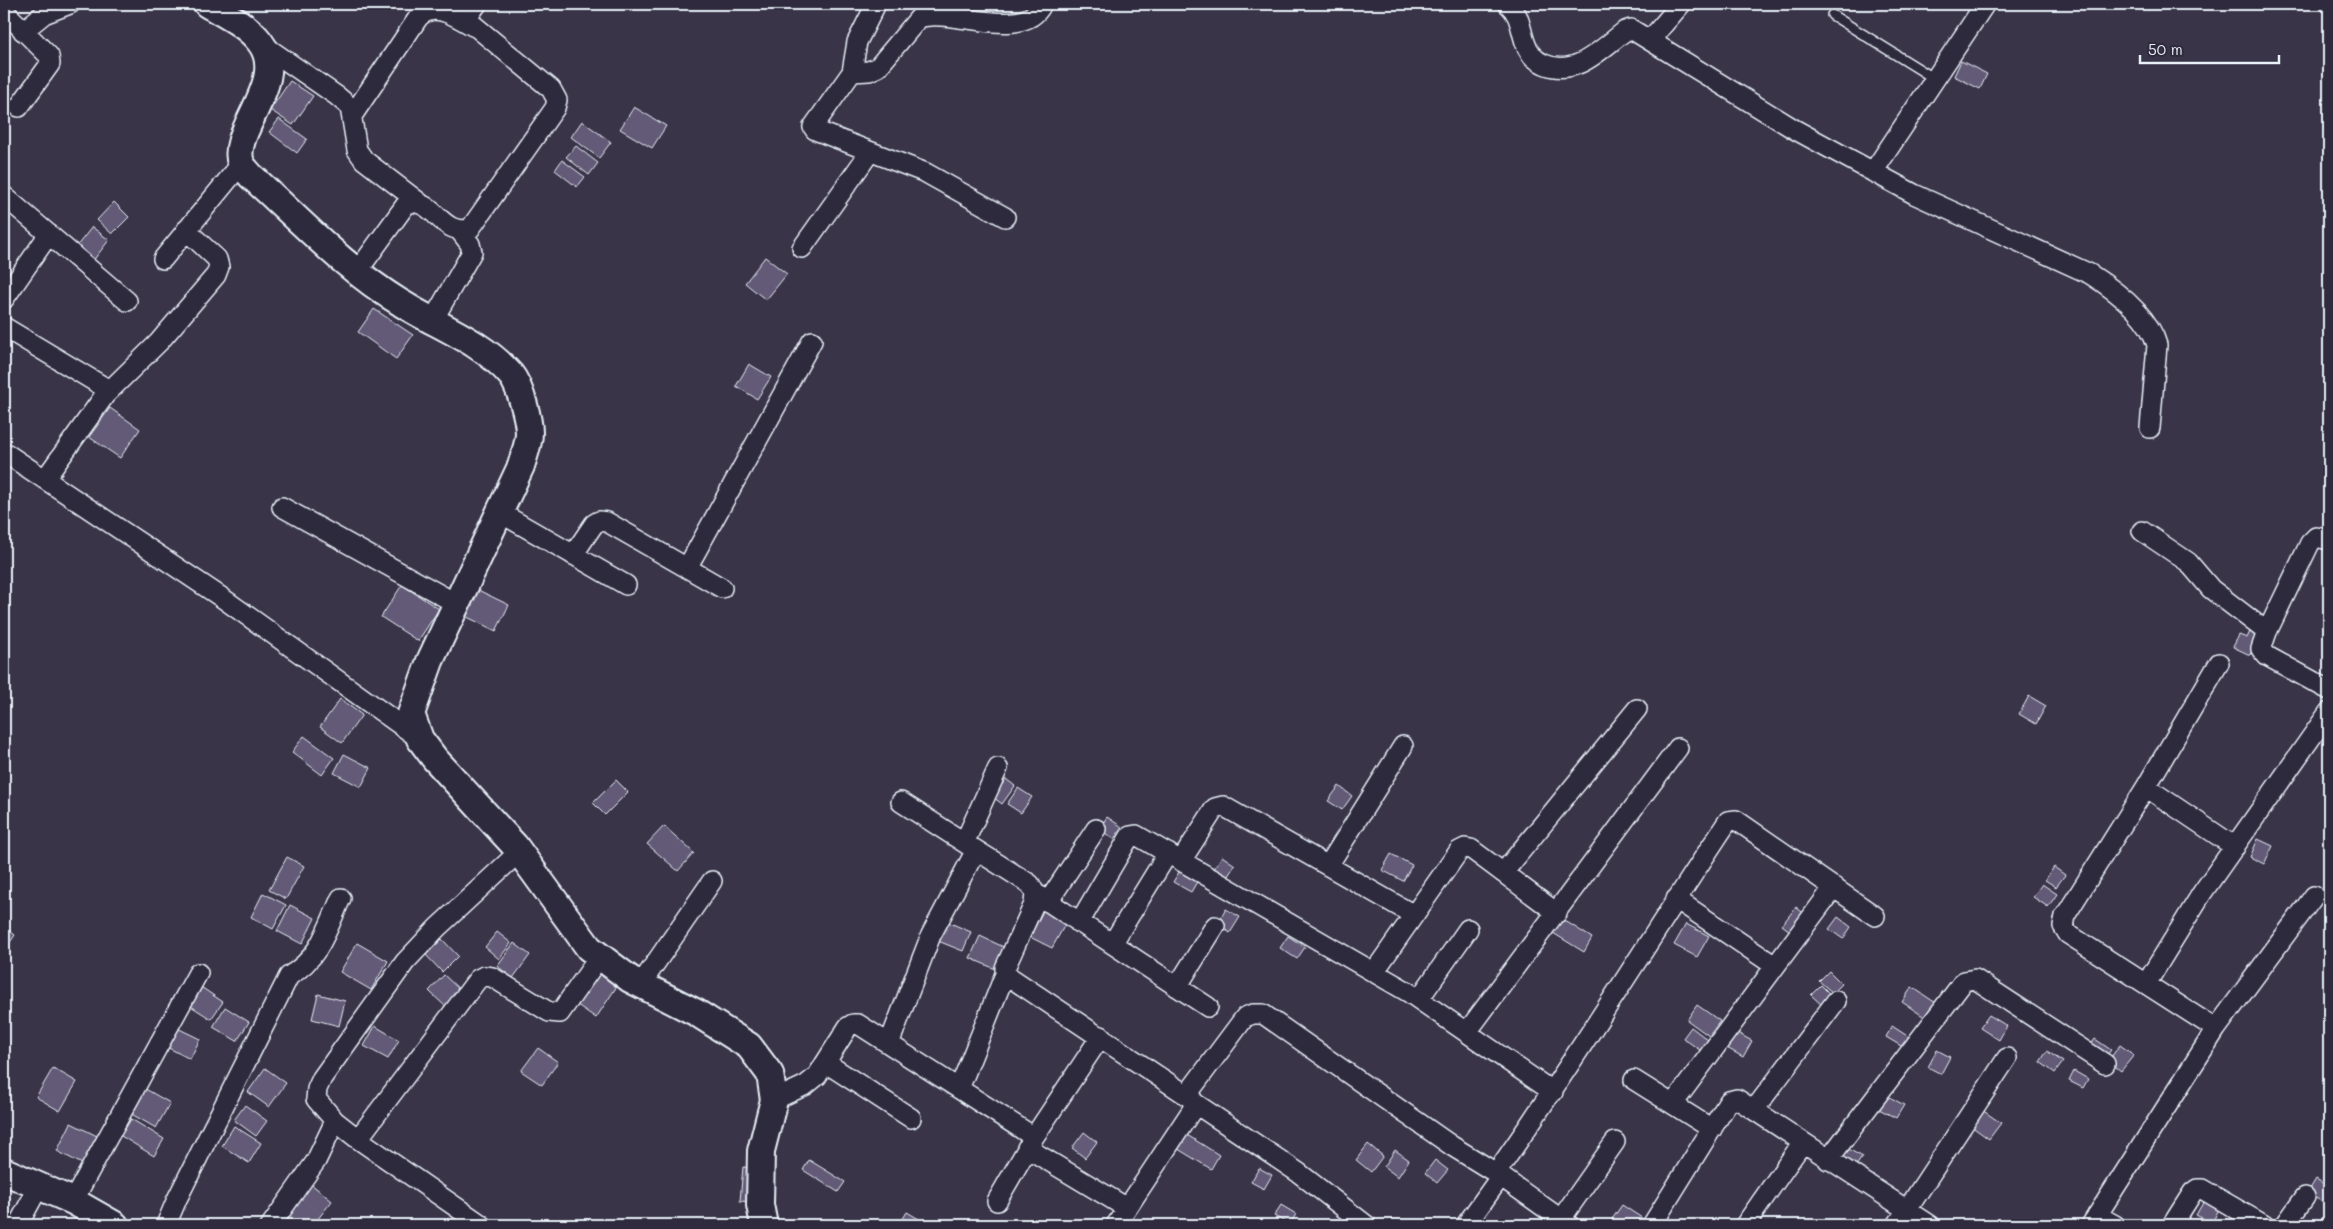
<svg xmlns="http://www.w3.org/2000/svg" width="2333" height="1229" font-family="Mali,sans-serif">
	<rect width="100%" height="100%" fill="#3a3449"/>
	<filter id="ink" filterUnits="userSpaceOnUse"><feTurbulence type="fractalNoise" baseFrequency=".02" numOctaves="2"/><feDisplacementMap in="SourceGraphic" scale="10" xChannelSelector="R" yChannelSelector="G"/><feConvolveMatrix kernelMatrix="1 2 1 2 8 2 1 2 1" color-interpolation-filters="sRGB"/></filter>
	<g filter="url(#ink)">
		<path fill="#645a77" stroke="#e8f1f8" d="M 1961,61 L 1987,74 L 1980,89 L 1954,76 Z
			M 290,81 L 313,96 L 293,125 L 270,110 Z
			M 634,107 L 666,126 L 652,148 L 620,129 Z
			M 279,119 L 307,139 L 297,153 L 269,132 Z
			M 582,121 L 611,142 L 599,158 L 571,137 Z
			M 576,146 L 598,163 L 589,175 L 566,157 Z
			M 562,160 L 585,177 L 577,187 L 555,170 Z
			M 114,202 L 129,217 L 112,234 L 97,220 Z
			M 92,227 L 109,240 L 89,266 L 72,252 Z
			M 765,257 L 787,274 L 766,300 L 745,283 Z
			M 374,309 L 413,335 L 396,359 L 358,332 Z
			M 749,364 L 771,377 L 757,399 L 736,386 Z
			M 110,408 L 140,429 L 120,458 L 89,437 Z
			M 402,585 L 439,609 L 418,641 L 381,617 Z
			M 476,589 L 509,605 L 496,631 L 463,615 Z
			M 2253,625 L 2261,629 L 2250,655 L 2233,647 L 2239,635 L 2247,638 Z
			M 2029,696 L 2046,706 L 2036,724 L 2019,714 Z
			M 340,699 L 362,715 L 342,743 L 320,727 Z
			M 304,736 L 334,758 L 322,775 L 292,752 Z
			M 344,754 L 371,768 L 361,787 L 334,773 Z
			M 1006,779 L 1015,786 L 1002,804 L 993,797 Z
			M 616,780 L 628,792 L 605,815 L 593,803 Z
			M 1339,786 L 1352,796 L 1342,810 L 1328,801 Z
			M 1018,788 L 1032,797 L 1021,813 L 1007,804 Z
			M 1107,817 L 1122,827 L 1114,839 L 1099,829 Z
			M 664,826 L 694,853 L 678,871 L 647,844 Z
			M 2258,839 L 2273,846 L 2264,864 L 2250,857 Z
			M 1391,854 L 1412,865 L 1403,881 L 1382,870 Z
			M 1222,856 L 1235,865 L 1224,882 L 1211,874 Z
			M 287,857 L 304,866 L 286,899 L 269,890 Z
			M 2054,867 L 2065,875 L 2056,887 L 2045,880 Z
			M 1181,869 L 1198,880 L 1191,892 L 1173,882 Z
			M 2042,884 L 2057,894 L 2048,907 L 2033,897 Z
			M 263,893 L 286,905 L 273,929 L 251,917 Z
			M 290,905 L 315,918 L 302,944 L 277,931 Z
			M 1796,907 L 1808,917 L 1795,935 L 1782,925 Z
			M 1044,909 L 1067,921 L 1052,948 L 1030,937 Z
			M 1226,909 L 1240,917 L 1230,933 L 1217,924 Z
			M 1838,917 L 1851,927 L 1843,939 L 1829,929 Z
			M 941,919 L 971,932 L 963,951 L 933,939 Z
			M 1562,919 L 1592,938 L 1584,952 L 1553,933 Z
			M 1686,924 L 1709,936 L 1697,957 L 1674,945 Z
			M 4,927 L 15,935 L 4,951 Z
			M 497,932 L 511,943 L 499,959 L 485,947 Z
			M 980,936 L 1010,950 L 1000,971 L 970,958 Z
			M 1288,936 L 1305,947 L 1297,959 L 1280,948 Z
			M 442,939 L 458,956 L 442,972 L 426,955 Z
			M 357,943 L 388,961 L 371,990 L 340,972 Z
			M 514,943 L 530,955 L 513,978 L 497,966 Z
			M 595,968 L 619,983 L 596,1018 L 573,1002 Z
			M 1829,971 L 1842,984 L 1833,993 L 1819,981 Z
			M 444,975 L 462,992 L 447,1008 L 429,991 Z
			M 195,983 L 223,1002 L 211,1019 L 183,1001 Z
			M 1821,985 L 1833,997 L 1824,1007 L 1811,995 Z
			M 1912,987 L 1942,1007 L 1932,1022 L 1902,1002 Z
			M 318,994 L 345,1001 L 339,1026 L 312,1019 Z
			M 1697,1005 L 1720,1021 L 1709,1036 L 1687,1020 Z
			M 225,1007 L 249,1022 L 237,1041 L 213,1027 Z
			M 1989,1015 L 2007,1026 L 1999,1040 L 1980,1028 Z
			M 171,1025 L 200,1039 L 190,1059 L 161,1044 Z
			M 375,1026 L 399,1040 L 388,1059 L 364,1046 Z
			M 1892,1026 L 1912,1039 L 1906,1049 L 1886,1037 Z
			M 1691,1027 L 1712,1043 L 1704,1053 L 1683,1038 Z
			M 1734,1031 L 1752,1041 L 1743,1057 L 1725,1047 Z
			M 2095,1039 L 2111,1050 L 2102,1061 L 2087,1051 Z
			M 2120,1045 L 2134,1055 L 2121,1071 L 2108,1061 Z
			M 538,1048 L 558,1062 L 542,1085 L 521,1071 Z
			M 1937,1050 L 1950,1057 L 1941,1074 L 1928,1067 Z
			M 2047,1051 L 2063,1062 L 2055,1073 L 2040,1062 Z
			M 53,1068 L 77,1082 L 60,1111 L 36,1097 Z
			M 265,1068 L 286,1083 L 269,1107 L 248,1092 Z
			M 2074,1071 L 2088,1079 L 2083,1088 L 2069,1081 Z
			M 142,1087 L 170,1103 L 156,1128 L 128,1112 Z
			M 1884,1094 L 1904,1105 L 1896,1118 L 1877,1108 Z
			M 245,1105 L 267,1121 L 256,1136 L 234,1120 Z
			M 1982,1110 L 2001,1123 L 1989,1139 L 1971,1126 Z
			M 131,1119 L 164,1139 L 154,1156 L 121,1136 Z
			M 71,1123 L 99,1137 L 84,1165 L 57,1151 Z
			M 234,1126 L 261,1143 L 249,1163 L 222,1146 Z
			M 1084,1132 L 1097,1142 L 1085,1158 L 1072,1148 Z
			M 1187,1135 L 1219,1155 L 1211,1169 L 1178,1149 Z
			M 1368,1144 L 1383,1156 L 1371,1172 L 1356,1160 Z
			M 1842,1145 L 1862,1157 L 1851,1174 L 1832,1162 Z
			M 1395,1150 L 1409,1160 L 1398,1177 L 1384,1167 Z
			M 809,1160 L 845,1182 L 838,1192 L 803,1170 Z
			M 1435,1160 L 1448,1170 L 1437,1183 L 1425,1173 Z
			M 743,1167 L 754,1168 L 751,1202 L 740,1201 Z
			M 1259,1168 L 1272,1175 L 1264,1189 L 1251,1182 Z
			M 2316,1179 L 2329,1187 L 2329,1199 L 2326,1204 L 2308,1192 Z
			M 311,1184 L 332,1201 L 313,1225 L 288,1225 L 282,1221 Z
			M 2204,1201 L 2219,1209 L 2212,1223 L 2196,1215 Z
			M 1281,1205 L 1296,1214 L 1290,1225 L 1274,1216 Z
			M 1622,1205 L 1642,1218 L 1637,1225 L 1608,1225 Z
			M 907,1212 L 919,1219 L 915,1225 L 899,1225 Z"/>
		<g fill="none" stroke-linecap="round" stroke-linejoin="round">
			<g stroke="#e8f1f8" stroke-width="12">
				<path id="lane" d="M 1832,15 L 1935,79"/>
			</g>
			<g stroke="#e8f1f8" stroke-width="22">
				<path id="street" d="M 1508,4 C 1520,14 1520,27 1525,42 C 1528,52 1534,60 1544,64 C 1576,78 1602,48 1625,31 L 1631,29 L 1794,129 L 1914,194 L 2090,274 C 2115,290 2149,316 2157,345 L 2150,428
					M 4,11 L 49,56 L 50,64 L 19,107
					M 23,31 L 44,14 L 70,4
					M 1650,40 L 1681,4
					M 262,44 L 337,96 L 350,107 L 357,150 L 364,160 L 420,203
					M 852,72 L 857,42 L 876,4
					M 352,116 L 418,18 C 435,0 457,18 475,27
					M 1873,172 L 1985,4
					M 4,196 L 127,301
					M 1005,217 L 926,173 L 815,130 L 813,127 L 852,72 L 869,71 L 878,67 L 919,18 C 951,7 1024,43 1042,4
					M 802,248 L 870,152
					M 163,259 L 241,164
					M 357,272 L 407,203 C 435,198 440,236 470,229 L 555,108 L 557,100 L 551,89 L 470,22 L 469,15 L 477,4
					M 4,299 L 49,234
					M 433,320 L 472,252 L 470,244 L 460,231
					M 4,327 L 109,390
					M 4,452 L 221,597 L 420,739
					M 45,479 L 105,395 L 159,342 L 216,275 L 219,267 L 217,259 L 186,230
					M 282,507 L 457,604
					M 499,512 L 626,585
					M 2142,531 L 2188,562 L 2211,589 L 2267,632
					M 2329,540 L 2316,537 L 2310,543 L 2267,632 L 2261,649 L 2267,656 L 2329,690
					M 573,555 L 594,524 L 599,521 L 607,522 L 722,588
					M 687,568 L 812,341
					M 998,768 L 966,839 L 968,845 L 1030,884 L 1035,893 L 1034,904 L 1005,968 L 1005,974 L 1188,1096
					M 2146,787 L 2235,847
					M 901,802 L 968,845
					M 1181,861 L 1215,808 L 1223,806 L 1414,915
					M 1328,866 L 1403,746
					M 1503,873 L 1637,709
					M 1035,893 L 1208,1007
					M 1676,899 L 1775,966
					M 1048,902 L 1096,829
					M 1079,923 L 1130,836 L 1136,835 L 1408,992 L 1553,1092
					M 1112,944 L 1168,853
					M 1374,972 L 1459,851 L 1465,848 L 1471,849 L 1557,913
					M 641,984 L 712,881
					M 2146,984 L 2202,893 L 2329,712
					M 1177,987 L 1215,926
					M 1419,999 L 1468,929
					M 2216,1029 L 2068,934 L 2063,926 L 2065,916 L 2146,787 L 2219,663
					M 1467,1032 L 1678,748
					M 889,1044 L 931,935 L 976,850
					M 826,1063 L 911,1118
					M 1634,1080 L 1712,1129
					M 959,1089 L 1005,974
					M 774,1100 L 806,1085 L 817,1076 L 848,1027 L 853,1024 L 858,1024 L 1034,1137
					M 1673,1104 L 1834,887
					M 1754,1110 L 1836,1001
					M 358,1139 L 478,979 L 484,976 L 492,977 L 549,1012 L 560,1013 L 600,956
					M 1027,1148 L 1127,1208
					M 1828,1160 L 1964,981 L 1975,979 L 2105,1064
					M 1496,1173 L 1569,1225
					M 73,1201 L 198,973
					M 997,1201 L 1034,1137 L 1101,1036
					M 2097,1215 L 2115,1225
					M 1561,1219 L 1615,1142
					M 18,1225 L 39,1186
					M 166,1225 L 177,1199 L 289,976 C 320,958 327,929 341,898
					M 271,1225 L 316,1161 L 335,1121
					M 482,1225 L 358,1139 L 335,1121 L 316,1099 L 317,1089 L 322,1078 L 405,962 L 437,928 L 519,852
					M 1116,1225 L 1196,1104
					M 1366,1225 L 1299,1173 L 1196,1104 L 1188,1096 L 1192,1088 L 1245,1017 L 1253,1014 L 1263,1014 L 1452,1146 L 1496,1173 C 1577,1058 1650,938 1728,821 L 1736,820 L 1875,916
					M 1466,1225 L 1501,1176
					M 1652,1225 L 1729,1101 L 1737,1099 L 1930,1225
					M 1745,1225 L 1803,1142
					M 1897,1225 L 2007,1058
					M 2091,1225 L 2216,1029 L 2314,896
					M 2172,1225 L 2193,1192 L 2197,1189 L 2202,1189 L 2264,1225
					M 2285,1225 L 2305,1197"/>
			</g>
			<g stroke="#e8f1f8" stroke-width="30">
				<path id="secondary" d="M 207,4 C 226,15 247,25 260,42 C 290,80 229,132 241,163 C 243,168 248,172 251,176 C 299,219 345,269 401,303 C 437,326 482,341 511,375 C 520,386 529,419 529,433 C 529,443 524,456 521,466 L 430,661 L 411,714 L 420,739 L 435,759 L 515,846 L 589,948 L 630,979 L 697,1013 L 749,1046 L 770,1074 L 774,1100 L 761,1151 L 760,1205 L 764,1225
					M 4,1171 L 73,1201 L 115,1225"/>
			</g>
			<use href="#lane" stroke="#2f2a3d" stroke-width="9"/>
			<use href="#street" stroke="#2f2a3d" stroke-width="19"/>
			<use href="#secondary" stroke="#2f2a3d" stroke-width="26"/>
		</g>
	</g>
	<rect width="2333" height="1229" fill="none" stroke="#2f2a3d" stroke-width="20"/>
	<rect x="10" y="10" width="2313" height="1209" fill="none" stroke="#e8f1f8" stroke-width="2" filter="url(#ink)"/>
	<path d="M2140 55v8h139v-8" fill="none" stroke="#e8f1f8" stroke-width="2.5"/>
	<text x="2148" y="55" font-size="15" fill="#e8f1f8" stroke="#2f2a3d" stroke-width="4" paint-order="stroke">50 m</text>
</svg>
